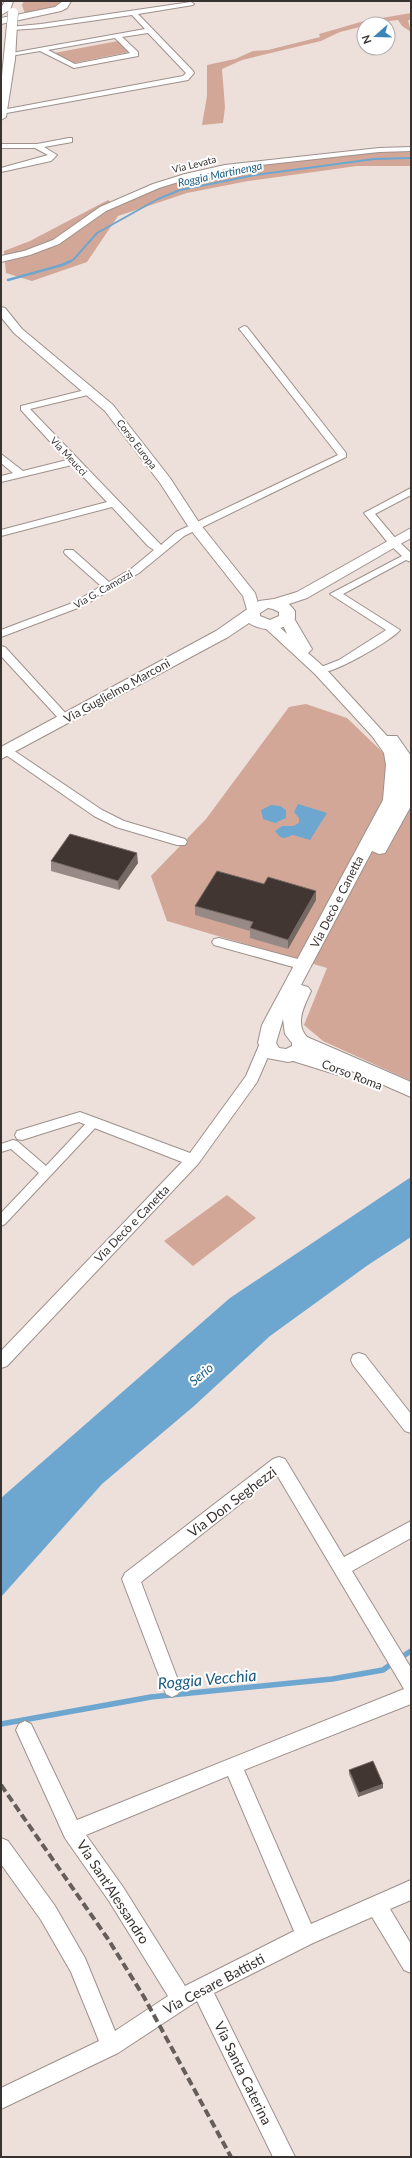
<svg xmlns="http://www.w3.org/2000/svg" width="412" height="2158" font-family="Lato,sans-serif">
	<rect width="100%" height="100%" fill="#eddfda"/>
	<path fill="#d3a798" d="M 24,1 L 62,1 L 62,4 L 52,8 L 25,14 L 22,5 Z
		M 411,13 L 411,20 L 408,20 L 411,32 L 402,26 L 398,20 L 364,24 L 364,26 L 340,32 L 321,41 L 242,60 L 222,69 L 225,107 L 223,123 L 202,125 L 207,96 L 207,65 L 235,59 L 253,51 L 268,50 L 320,37 L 319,34 L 364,21 Z
		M 118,41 L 129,52 L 74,63 L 54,53 Z
		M 405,151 L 411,152 L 411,166 L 357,166 L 248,181 L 187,193 L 118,216 L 87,262 L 32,281 L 6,273 L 4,251 L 30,241 L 108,200 L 116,206 L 160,187 L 230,169 L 376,152 Z
		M 306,704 L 347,718 L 401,770 L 411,771 L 411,1081 L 323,1041 L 304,1025 L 327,968 L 167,921 L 151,876 L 206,819 L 289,707 Z
		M 227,1195 L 256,1218 L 193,1266 L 164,1241 Z"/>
	<path fill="#6da7d0" d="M 298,804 L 327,813 L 310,840 L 293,835 L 285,838 L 280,837 L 275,831 L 282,826 L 293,826 L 299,823 L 299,818 L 294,812 Z
		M 271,805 L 280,806 L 286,810 L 286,818 L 275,823 L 263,819 L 261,810 Z
		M 411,1177 L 411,1237 L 368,1265 L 270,1336 L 194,1406 L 102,1484 L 1,1597 L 1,1498 L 230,1298 Z"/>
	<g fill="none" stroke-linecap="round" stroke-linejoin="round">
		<path stroke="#6da7d0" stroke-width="2" d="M 69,262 L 74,259 L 97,233 L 158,199 L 180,190 L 255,175 L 374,159 L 411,158"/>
		<path stroke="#6da7d0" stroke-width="2.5" d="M 8,280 L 62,265 L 71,261"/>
		<path stroke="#6da7d0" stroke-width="5.5" d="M 400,1658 L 411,1651
			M 1,1724 L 151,1697 L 332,1679 L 383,1670 L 394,1662"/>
		<g stroke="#9e918c" stroke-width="2">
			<path id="pedestrian" d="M 94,1118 L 98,1119 L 100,1122 L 98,1125 L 5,1224 L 1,1226 L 1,1213 L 39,1173 L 11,1149 L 1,1152 L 1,1144 L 13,1140 L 17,1141 L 46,1166 L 90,1119 Z"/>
		</g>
		<g stroke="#9e918c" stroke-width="2">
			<path id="minor" d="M 191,2 L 194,4 L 193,5 L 138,14 L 193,71 L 194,73 L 188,80 L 1,114 L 2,110 L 183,76 L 186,73 L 148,33 L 122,37 L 138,52 L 138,56 L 74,68 L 40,51 L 10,56 L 6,54 L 145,29 L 132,15 L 41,28 L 12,30 L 10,29 L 10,27 L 41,24 ZM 115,38 L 130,53 L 75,64 L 48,50 Z
				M 69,138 L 72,138 L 72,142 L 44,147 L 57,155 L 51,161 L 1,172 L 1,168 L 48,155 L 35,148 L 1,148 L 1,144 L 37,144 Z
				M 411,147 L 411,151 L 379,152 L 225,169 L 191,178 L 159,188 L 106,211 L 59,244 L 30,255 L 1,262 L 1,256 L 24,251 L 53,240 L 100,207 L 153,184 L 185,174 L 225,165 L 379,148 Z
				M 244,326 L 247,327 L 346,453 L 346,457 L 184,536 L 139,573 L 83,606 L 1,637 L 1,630 L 75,602 L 101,586 L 65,554 L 64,552 L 65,550 L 73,550 L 109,582 L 131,569 L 154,550 L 148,546 L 112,507 L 1,536 L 1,530 L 107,502 L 72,465 L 1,482 L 1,476 L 13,473 L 1,463 L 1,454 L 23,471 L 67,460 L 21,410 L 21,406 L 89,389 L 92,390 L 92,394 L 30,409 L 161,545 L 176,532 L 338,455 L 241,331 L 239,329 Z
				M 411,488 L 411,495 L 375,514 L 397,540 L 411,553 L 411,562 L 406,560 L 343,594 L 400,630 C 391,641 329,677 316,673 L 314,671 L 316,669 L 339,660 L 386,630 L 330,594 L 402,556 L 389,544 L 364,513 Z
				M 1,646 L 5,647 L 69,717 L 71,719 L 69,721 L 61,721 L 1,656 Z
				M 7,746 L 102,810 L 124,821 L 185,839 L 187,842 L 185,845 L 177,845 L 116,827 L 94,816 L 3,753 L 1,750 L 3,747 Z
				M 219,938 L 309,962 L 311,965 L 309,968 L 304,970 L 214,945 L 212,942 L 214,939 Z
				M 267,1038 L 272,1040 L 274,1043 L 257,1082 L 198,1164 L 7,1366 L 1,1368 L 1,1351 L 182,1162 L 79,1122 L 22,1140 L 17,1139 L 15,1135 L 17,1131 L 80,1112 L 190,1153 L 246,1076 L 260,1043 L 262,1040 Z
				M 359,1353 L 365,1355 L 411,1414 L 411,1433 L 405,1431 L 353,1365 L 351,1360 L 353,1355 Z
				M 279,1457 L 285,1459 L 344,1557 L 411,1521 L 411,1538 L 352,1571 L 411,1668 L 411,1704 L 244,1770 L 311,1924 L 411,1880 L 411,1900 L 390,1909 L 411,1944 L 411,1973 L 404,1970 L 372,1917 L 313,1943 L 214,1993 L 295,2157 L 273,2157 L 197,2001 L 118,2053 L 1,2109 L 1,2088 L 99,2041 L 71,1972 L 41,1920 L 1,1864 L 1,1838 L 8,1841 L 55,1906 L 85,1958 L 115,2031 L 168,1996 L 109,1901 L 65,1838 L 16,1730 L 19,1724 L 25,1721 L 31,1724 L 77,1820 L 404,1689 L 277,1475 L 141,1582 L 181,1688 L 178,1694 L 172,1697 L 166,1694 L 122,1579 L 125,1573 L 273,1459 ZM 228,1776 L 294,1931 L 185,1986 L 123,1887 L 86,1835 Z"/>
		</g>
		<g stroke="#9e918c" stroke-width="2">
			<path id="tertiary" d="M 5,1 L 13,1 L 10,10 L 1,15 L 1,8 Z
				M 63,1 L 71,1 L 67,8 L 61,11 L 1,24 L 1,18 L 55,7 Z
				M 12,22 L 17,25 L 15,59 L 6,117 L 1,120 L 1,86 L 7,25 Z
				M 1,307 L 5,308 L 22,329 L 113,405 L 170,478 L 200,524 L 255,593 L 260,610 L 258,613 L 248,613 L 243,596 L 190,529 L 160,483 L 105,411 L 14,333 L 1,317 Z
				M 287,614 L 292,615 L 312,649 L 308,653 L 325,668 L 387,736 L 397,736 L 411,756 L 411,806 L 385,853 L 379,854 L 372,851 L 301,985 L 308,987 L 311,991 C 305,1005 294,1023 307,1037 L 411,1082 L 411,1097 L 347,1069 L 344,1073 L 338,1075 L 293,1061 L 288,1062 L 267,1058 L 258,1043 L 262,1025 L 383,800 L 386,765 L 384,753 L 372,736 L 315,674 L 262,625 L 264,622 L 274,622 L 287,634 L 280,618 ZM 283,1019 L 285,1034 L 292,1043 L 292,1046 L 286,1049 L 279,1048 L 276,1043 Z"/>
		</g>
		<g stroke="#9e918c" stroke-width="2">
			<path id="secondary" d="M 411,528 L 411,538 L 307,598 L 289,604 L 295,611 L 295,618 C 285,632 263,632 249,623 L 228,637 L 1,759 L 1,747 L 216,631 L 259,601 L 274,599 L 297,592 ZM 268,608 L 273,609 L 279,612 L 279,616 L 270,620 L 260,616 L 260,613 Z"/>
		</g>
		<use href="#pedestrian" fill="#fff" fill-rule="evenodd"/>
		<use href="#minor" fill="#fff" fill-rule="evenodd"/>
		<use href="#tertiary" fill="#fff" fill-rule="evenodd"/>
		<use href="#secondary" fill="#fff" fill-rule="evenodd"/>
		<path stroke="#655e5b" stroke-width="4" stroke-dasharray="8 4" stroke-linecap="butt" d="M 1,1785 L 108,1939 L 144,1997 L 231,2157"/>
		<g stroke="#9e918c" stroke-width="11" stroke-linecap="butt">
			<path id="tertiary-bridge" d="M 12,25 L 13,13"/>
		</g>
		<use href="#tertiary-bridge" stroke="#fff" stroke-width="10"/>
	</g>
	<path fill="#978a86" d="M 51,861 L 138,863 L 119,890 L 51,871 Z
		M 264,884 L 316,891 L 316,900 L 288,949 L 250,938 L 250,931 L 195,915 L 195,906 Z
		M 349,1770 L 383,1784 L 383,1788 L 358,1797 L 349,1774 Z"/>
	<path fill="#756964" d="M 137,853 L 138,863 L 119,890 L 118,881 Z
		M 316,891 L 316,900 L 288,949 L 288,940 Z
		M 383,1784 L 383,1788 L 358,1797 L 359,1793 Z"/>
	<path fill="#413632" stroke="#756964" d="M 70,834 L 137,853 L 118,881 L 51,861 Z
		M 217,871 L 264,884 L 268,877 L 316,891 L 288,940 L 250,928 L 253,922 L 195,906 Z
		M 373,1761 L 383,1784 L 359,1793 L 349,1770 Z"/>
	<g text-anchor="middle" stroke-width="4" stroke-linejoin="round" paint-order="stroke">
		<g font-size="10" fill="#383331" stroke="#fff">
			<text transform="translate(194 164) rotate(-14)" y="4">Via Levata</text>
			<text transform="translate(137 444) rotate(53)" y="4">Corso Europa</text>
			<text transform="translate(69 456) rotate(47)" y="4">Via Meucci</text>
			<text transform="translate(103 589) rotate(-30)" y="4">Via G. Camozzi</text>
		</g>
		<g font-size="11" font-style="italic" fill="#185b83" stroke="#fff">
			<text transform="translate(220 174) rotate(-12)" y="4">Roggia Martinenga</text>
		</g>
		<g font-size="12" fill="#383331" stroke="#fff">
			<text transform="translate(117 691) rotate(-29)" y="4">Via Guglielmo Marconi</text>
			<text transform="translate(337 902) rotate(-63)" y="4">Via Decò e Canetta</text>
			<text transform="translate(352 1075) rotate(21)" y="4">Corso Roma</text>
			<text transform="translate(132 1224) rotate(-46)" y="4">Via Decò e Canetta</text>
		</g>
		<g font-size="13" font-style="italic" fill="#185b83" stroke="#fff">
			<text transform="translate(201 1374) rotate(-40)" y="5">Serio</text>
		</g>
		<g font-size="14" fill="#383331" stroke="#fff">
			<text transform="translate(232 1502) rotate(-37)" y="5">Via Don Seghezzi</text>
			<text transform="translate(113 1892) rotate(57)" y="5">Via Sant'Alessandro</text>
			<text transform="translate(214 1984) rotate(-28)" y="5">Via Cesare Battisti</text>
			<text transform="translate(243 2073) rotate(64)" y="5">Via Santa Caterina</text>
		</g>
		<g font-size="16" font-style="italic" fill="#185b83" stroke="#fff">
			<text transform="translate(207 1679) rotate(-5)" y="6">Roggia Vecchia</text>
		</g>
	</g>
	<rect width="412" height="2158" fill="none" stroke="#383331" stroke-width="4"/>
	<g transform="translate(376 36) rotate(250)"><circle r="19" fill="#ffffff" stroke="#afadad"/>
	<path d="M0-3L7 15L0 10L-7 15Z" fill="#3885b8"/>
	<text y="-6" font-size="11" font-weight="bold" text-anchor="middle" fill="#383331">N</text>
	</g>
</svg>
